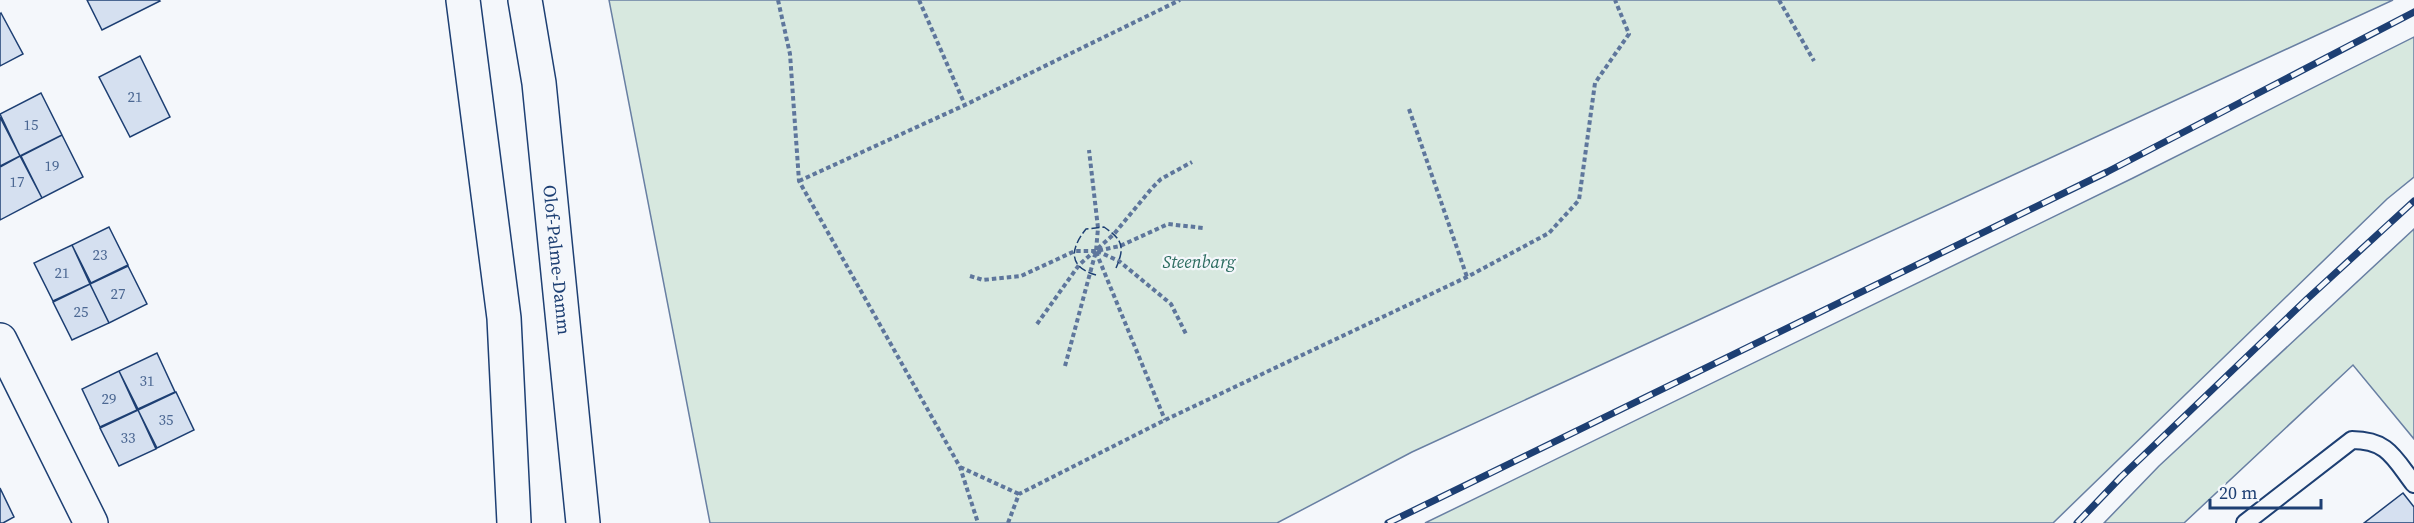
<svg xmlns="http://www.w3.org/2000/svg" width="2414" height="523" font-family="'Source Serif 4',serif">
	<rect width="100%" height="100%" fill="#f4f7fb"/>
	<path fill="#d7e8df" stroke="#687fa3" stroke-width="1.5" d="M 609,0 L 2393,0 L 1412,452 L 1277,523 L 710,523 Z
		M 2414,37 L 2414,177 L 2387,199 L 2053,523 L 1425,523 L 2133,178 Z
		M 2414,229 L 2414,439 L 2353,365 L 2184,523 L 2104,523 L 2159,466 Z"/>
	<path fill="#d5e0f0" stroke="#1d3f73" stroke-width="1.5" d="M 87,0 L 159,0 L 160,1 L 102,30 Z
		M 1,13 L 23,54 L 0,66 L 0,14 Z
		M 140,56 L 170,117 L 130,137 L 99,77 Z
		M 41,93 L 62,135 L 20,156 L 0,114 Z
		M 0,117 L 20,156 L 0,166 Z
		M 62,135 L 83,177 L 42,198 L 21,156 Z
		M 20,156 L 42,198 L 0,220 L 0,167 Z
		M 109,227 L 128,265 L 91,283 L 72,245 Z
		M 72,245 L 90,284 L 53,301 L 34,263 Z
		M 128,266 L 147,304 L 109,323 L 90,284 Z
		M 90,284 L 109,323 L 72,340 L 53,302 Z
		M 157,353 L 175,392 L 138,409 L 119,371 Z
		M 119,371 L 137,410 L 100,427 L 82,389 Z
		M 176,392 L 194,430 L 157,448 L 138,410 Z
		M 138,410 L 156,449 L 119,466 L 100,428 Z
		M 0,488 L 14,517 L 3,523 L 0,523 Z
		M 2403,493 L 2414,507 L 2414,523 L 2364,523 Z"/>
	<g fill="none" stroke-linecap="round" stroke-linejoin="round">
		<g stroke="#1d3f73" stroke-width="20">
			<path id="lane" d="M 2245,523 L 2352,440 C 2388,440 2394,458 2414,484"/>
		</g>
		<g stroke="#1d3f73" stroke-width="36">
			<path id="street" d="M 0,340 L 91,523"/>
		</g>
		<g stroke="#1d3f73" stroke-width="36">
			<g id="highway">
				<path d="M 463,0 L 504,318 L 514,523"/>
				<path id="s1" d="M 525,0 L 539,83 L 583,523"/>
			</g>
		</g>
		<path stroke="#5e769c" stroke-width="4" stroke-dasharray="4.5 3" stroke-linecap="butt" d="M 778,0 L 790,54 L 799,181 L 960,467 L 978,523
			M 919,0 L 965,105
			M 1779,0 L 1814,61
			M 1409,109 L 1467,277
			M 799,181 L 965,105 L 1180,0
			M 1097,251 L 1119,261 L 1171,304 L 1187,336
			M 1096,252 L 1165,420
			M 970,276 L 983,280 L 1021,276 L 1075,251 L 1096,251 L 1120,246 L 1168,224 L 1203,228
			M 1037,324 L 1079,265 L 1114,234 L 1152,188 L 1161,179 L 1192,162
			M 1065,366 L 1096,251 L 1098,228 L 1089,150
			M 960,467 L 1019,494
			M 1008,523 L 1019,494 L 1165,420 L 1467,277 L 1549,233 L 1579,200 L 1595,83 L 1629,34 L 1615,0"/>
		<use href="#lane" stroke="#f4f7fb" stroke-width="16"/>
		<use href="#street" stroke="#f4f7fb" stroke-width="33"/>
		<use href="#highway" stroke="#f4f7fb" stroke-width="33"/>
		<g stroke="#1d3f73" stroke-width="7">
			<path id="rail" d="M 1388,523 L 2107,172 L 2414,12
				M 2077,523 L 2121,477 L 2306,300 L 2414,201"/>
		</g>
		<use href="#rail" stroke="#f4f7fb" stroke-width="4.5" stroke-dasharray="14" stroke-linecap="butt"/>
		<path stroke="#1d3f73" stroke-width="1.5" stroke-dasharray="8 3" stroke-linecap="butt" d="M 1096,275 C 1068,267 1070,249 1086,229 L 1104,227 C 1123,240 1125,247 1116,268"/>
	</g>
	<g text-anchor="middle" stroke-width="4.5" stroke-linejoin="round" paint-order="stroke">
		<g font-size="15" fill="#4b6792">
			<text x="135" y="102">21</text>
			<text x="31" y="130">15</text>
			<text x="52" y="171">19</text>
			<text x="17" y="187">17</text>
			<text x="100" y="260">23</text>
			<text x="62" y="278">21</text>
			<text x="118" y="299">27</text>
			<text x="81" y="317">25</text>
			<text x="147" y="386">31</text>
			<text x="109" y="404">29</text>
			<text x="166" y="425">35</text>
			<text x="128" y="443">33</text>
		</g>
		<g font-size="18" fill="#1d3f73" stroke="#f4f7fb">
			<text dy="6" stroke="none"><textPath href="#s1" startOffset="262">Olof-Palme-Damm</textPath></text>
		</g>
		<g font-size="18" font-style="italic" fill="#2c6c60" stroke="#f4f7fb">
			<text x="1199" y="268">Steenbarg</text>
		</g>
	</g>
	<path d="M2210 499v9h111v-9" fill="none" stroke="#1d3f73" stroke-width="3"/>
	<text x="2219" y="499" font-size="18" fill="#1d3f73" stroke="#f4f7fb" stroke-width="4.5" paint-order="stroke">20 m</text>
</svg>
